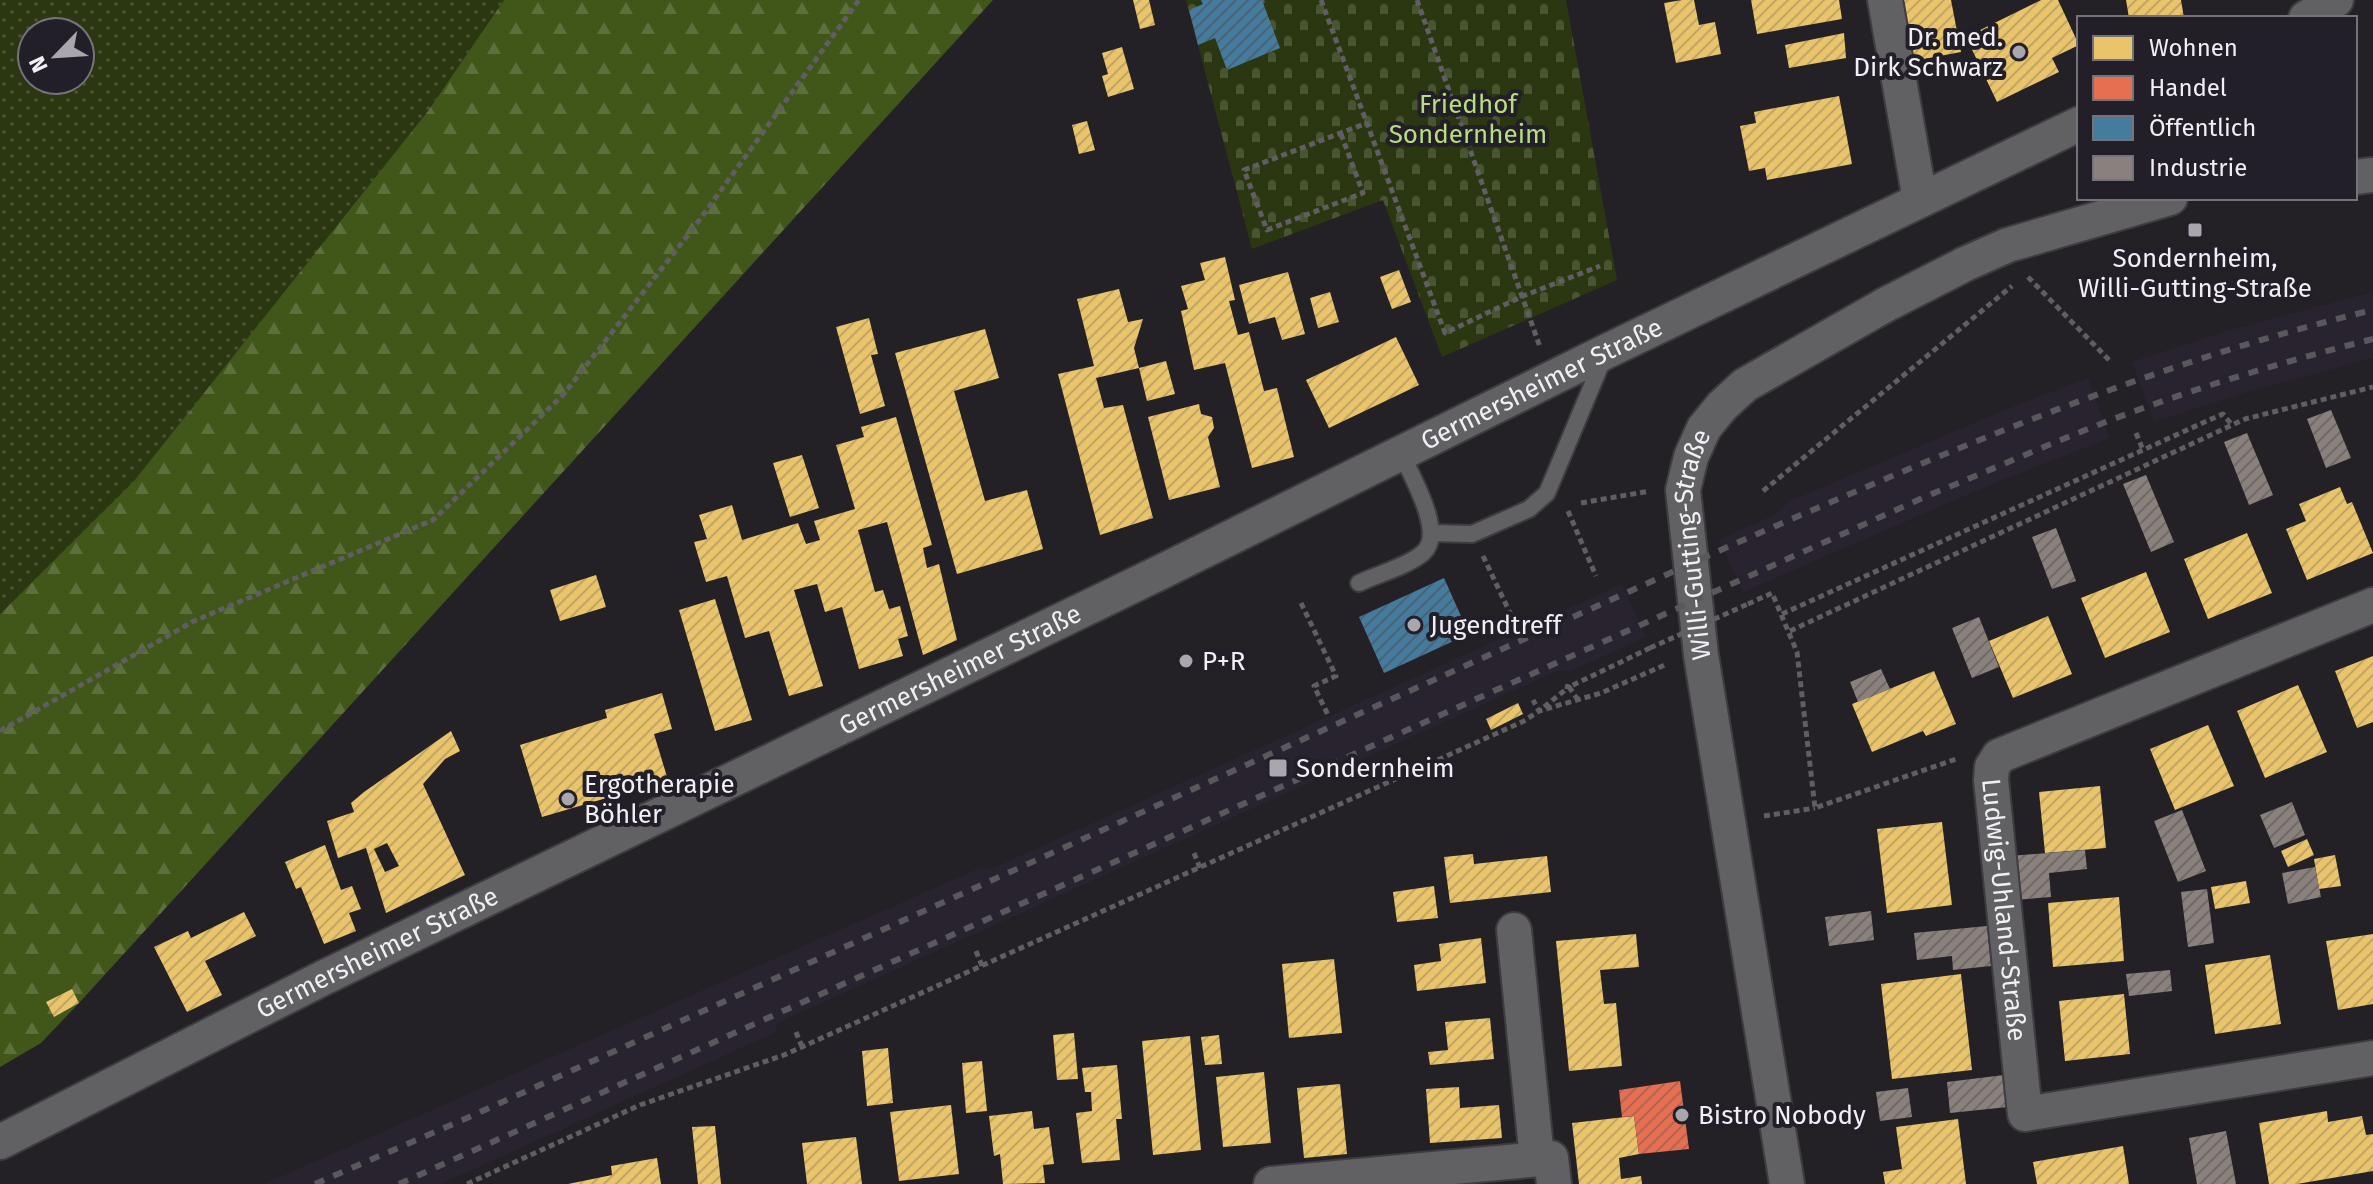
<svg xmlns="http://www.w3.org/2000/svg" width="2373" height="1184" font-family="'Fira Sans',sans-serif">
	<defs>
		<pattern id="grass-dots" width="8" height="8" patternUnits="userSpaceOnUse" patternTransform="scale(2)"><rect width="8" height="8" fill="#2a3710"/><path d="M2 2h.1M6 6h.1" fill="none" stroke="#495433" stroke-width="1.8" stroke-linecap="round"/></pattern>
		<pattern id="forest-firs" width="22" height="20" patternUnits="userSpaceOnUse" patternTransform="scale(2)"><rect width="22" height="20" fill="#41571a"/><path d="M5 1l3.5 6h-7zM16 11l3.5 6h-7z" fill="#5d6f3c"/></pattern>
		<pattern id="cemetery-stones" width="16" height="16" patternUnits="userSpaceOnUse" patternTransform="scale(2)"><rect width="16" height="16" fill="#2a3710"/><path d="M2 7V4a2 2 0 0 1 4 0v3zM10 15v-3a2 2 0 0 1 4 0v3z" fill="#495433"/></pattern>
		<pattern id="homes-hatch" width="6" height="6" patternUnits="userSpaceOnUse" patternTransform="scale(2)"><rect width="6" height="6" fill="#e9c46a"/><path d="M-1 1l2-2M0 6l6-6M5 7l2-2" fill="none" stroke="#c1a562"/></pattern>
		<pattern id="shops-hatch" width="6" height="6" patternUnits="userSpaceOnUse" patternTransform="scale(2)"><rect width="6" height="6" fill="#e76f51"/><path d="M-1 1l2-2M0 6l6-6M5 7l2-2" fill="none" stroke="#b7634f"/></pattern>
		<pattern id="public-hatch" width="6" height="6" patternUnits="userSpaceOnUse" patternTransform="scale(2)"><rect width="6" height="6" fill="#457b9d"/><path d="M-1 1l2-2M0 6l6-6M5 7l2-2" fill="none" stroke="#466478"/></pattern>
		<pattern id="industry-hatch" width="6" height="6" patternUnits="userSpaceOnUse" patternTransform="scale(2)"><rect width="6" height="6" fill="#8a817c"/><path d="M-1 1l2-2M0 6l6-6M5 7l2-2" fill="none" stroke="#706a68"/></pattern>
	</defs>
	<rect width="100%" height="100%" fill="#232126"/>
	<path fill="#292330" d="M 2373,292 L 2373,358 L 2247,392 L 2154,422 L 2132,362 L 2226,331 Z
		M 2088,378 L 2110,438 L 1992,484 L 1743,592 L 1719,540 L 1774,515 L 1790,501 L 2017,405 Z
		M 1622,584 L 1646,637 L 1571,671 L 1557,671 L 777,1023 L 776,1032 L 441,1184 L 264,1184 L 980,868 L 991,869 Z"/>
	<path fill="url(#grass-dots)" fill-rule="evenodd" d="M 0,0 L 504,0 L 428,111 L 134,481 L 0,614 ZM 32,32 L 80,32 L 80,80 L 32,80 Z"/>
	<path fill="url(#forest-firs)" d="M 504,0 L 993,0 L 79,1003 L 41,1043 L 0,1067 L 0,614 L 134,481 L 428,111 Z"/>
	<path fill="url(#cemetery-stones)" d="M 1186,0 L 1566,0 L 1617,280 L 1442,357 L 1383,200 L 1252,249 Z"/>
	<path fill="url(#homes-hatch)" fill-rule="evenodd" d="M 1133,0 L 1149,0 L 1155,25 L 1140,29 Z
		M 1682,0 L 1694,0 L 1699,25 L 1715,22 L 1721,54 L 1676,63 L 1664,3 Z
		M 1751,0 L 1839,0 L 1842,19 L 1757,34 Z
		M 1902,0 L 1951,0 L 1961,52 L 1913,61 Z
		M 2041,0 L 2058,0 L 2079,45 L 2052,58 L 2059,72 L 1997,102 L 1966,37 Z
		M 2126,0 L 2181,0 L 2184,18 L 2129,18 Z
		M 1844,33 L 1846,58 L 1789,68 L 1785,45 Z
		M 1122,47 L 1134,89 L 1108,97 L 1102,76 L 1108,74 L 1102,53 Z
		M 1839,96 L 1852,164 L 1767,180 L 1765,168 L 1749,171 L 1740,126 L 1756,123 L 1754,112 Z
		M 1087,121 L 1095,150 L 1079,154 L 1072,125 Z
		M 1225,257 L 1235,300 L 1229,301 L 1238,335 L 1249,332 L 1264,391 L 1277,388 L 1294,457 L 1252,468 L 1225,363 L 1194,370 L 1181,311 L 1188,309 L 1181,286 L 1205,280 L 1200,263 Z
		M 1399,270 L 1411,302 L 1392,309 L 1380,277 Z
		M 1288,272 L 1305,334 L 1282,340 L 1275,317 L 1249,324 L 1239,285 Z
		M 1119,289 L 1128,322 L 1143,319 L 1134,348 L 1139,368 L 1096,378 L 1104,408 L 1123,405 L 1153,518 L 1100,535 L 1058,374 L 1094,366 L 1077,299 Z
		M 1330,292 L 1339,322 L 1318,328 L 1310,298 Z
		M 869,318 L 878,354 L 871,355 L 885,406 L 860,414 L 836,327 Z
		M 985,329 L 999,378 L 954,391 L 985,501 L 1027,490 L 1043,549 L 957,574 L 895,353 Z
		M 1396,337 L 1419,385 L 1329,428 L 1306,380 Z
		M 1166,361 L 1175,394 L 1147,401 L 1139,368 Z
		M 1199,404 L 1201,414 L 1212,417 L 1214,428 L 1208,437 L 1220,487 L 1169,500 L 1148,417 Z
		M 896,417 L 932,545 L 923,548 L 927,568 L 939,564 L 957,640 L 923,655 L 887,522 L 858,530 L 875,592 L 883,590 L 889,609 L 900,606 L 908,636 L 898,639 L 903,656 L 859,669 L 842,607 L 825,612 L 817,584 L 794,590 L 823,686 L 789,696 L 769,631 L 745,638 L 727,576 L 706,582 L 694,542 L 707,539 L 699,515 L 732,505 L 742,540 L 798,523 L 806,544 L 820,540 L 814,521 L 855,509 L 836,445 L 864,437 L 861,427 Z
		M 802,455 L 819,508 L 790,517 L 773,463 Z
		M 2340,487 L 2347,504 L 2352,502 L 2373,553 L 2307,580 L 2286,529 L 2306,521 L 2299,504 Z
		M 2247,533 L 2272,593 L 2208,619 L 2184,559 Z
		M 2146,572 L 2170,632 L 2105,658 L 2081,598 Z
		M 596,575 L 606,607 L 560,621 L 550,590 Z
		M 715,599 L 752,720 L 715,731 L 679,610 Z
		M 2048,616 L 2072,674 L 2013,698 L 1989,641 Z
		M 2373,656 L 2373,722 L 2357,728 L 2335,671 Z
		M 1934,671 L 1956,724 L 1926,736 L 1923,731 L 1872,752 L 1852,704 Z
		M 2298,685 L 2327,752 L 2265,778 L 2237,711 Z
		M 662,693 L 672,729 L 654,734 L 668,780 L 542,817 L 520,745 L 607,718 L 605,710 Z
		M 1518,703 L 1523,714 L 1491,730 L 1486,719 Z
		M 2208,725 L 2234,786 L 2175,810 L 2150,749 Z
		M 451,731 L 460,751 L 445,759 L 423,784 L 465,875 L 386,913 L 366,848 L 338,858 L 327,821 L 354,812 L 351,803 L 364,792 ZM 387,843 L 399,866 L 385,872 L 374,849 Z
		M 2100,786 L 2106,848 L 2045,853 L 2039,792 Z
		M 1942,822 L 1952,905 L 1887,913 L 1877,829 Z
		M 2307,839 L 2314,855 L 2288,867 L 2281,851 Z
		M 325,845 L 341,890 L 352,886 L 361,909 L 349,913 L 356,931 L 324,944 L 301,887 L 296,889 L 285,862 Z
		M 1473,854 L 1474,864 L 1547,856 L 1551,892 L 1450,903 L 1444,857 Z
		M 2335,855 L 2341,886 L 2319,889 L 2314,859 Z
		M 2246,881 L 2250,903 L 2215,909 L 2211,887 Z
		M 1434,886 L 1438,918 L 1397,922 L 1393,892 Z
		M 2119,897 L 2124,961 L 2053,967 L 2048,903 Z
		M 244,912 L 256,936 L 205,961 L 222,995 L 187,1012 L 154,947 L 188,931 L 191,938 Z
		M 1636,934 L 1639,967 L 1600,970 L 1604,1004 L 1616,1003 L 1622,1066 L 1569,1071 L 1556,941 Z
		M 2373,934 L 2373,1004 L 2338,1010 L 2326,941 Z
		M 1481,938 L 1486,983 L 1417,991 L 1414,965 L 1441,961 L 1439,944 Z
		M 2270,955 L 2281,1024 L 2215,1034 L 2205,965 Z
		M 1334,959 L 1342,1033 L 1289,1038 L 1282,964 Z
		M 1961,974 L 1972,1070 L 1892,1079 L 1881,984 Z
		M 72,989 L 79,1003 L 54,1017 L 46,1002 Z
		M 2124,994 L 2130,1054 L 2065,1061 L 2059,1001 Z
		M 1490,1018 L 1494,1059 L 1430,1065 L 1428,1052 L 1448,1050 L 1445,1022 Z
		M 1074,1033 L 1078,1079 L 1057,1080 L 1053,1035 Z
		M 1219,1035 L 1222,1064 L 1205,1065 L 1201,1037 Z
		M 1190,1036 L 1201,1150 L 1153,1155 L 1142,1041 Z
		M 888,1048 L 893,1103 L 867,1106 L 862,1051 Z
		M 982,1061 L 987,1111 L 966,1113 L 962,1063 Z
		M 1117,1065 L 1122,1119 L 1116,1119 L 1120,1160 L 1082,1163 L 1076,1113 L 1092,1111 L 1091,1092 L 1085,1092 L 1082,1068 Z
		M 1264,1072 L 1271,1143 L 1223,1147 L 1216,1077 Z
		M 1340,1084 L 1347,1154 L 1304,1158 L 1297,1088 Z
		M 1459,1087 L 1460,1108 L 1499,1105 L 1502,1138 L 1430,1143 L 1426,1089 Z
		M 951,1105 L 959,1174 L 899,1181 L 890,1112 Z
		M 1032,1111 L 1034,1129 L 1049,1127 L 1054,1164 L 1043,1165 L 1045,1183 L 1003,1184 L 1000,1154 L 994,1156 L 989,1116 Z
		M 2327,1111 L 2328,1122 L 2362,1116 L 2366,1135 L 2373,1134 L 2373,1171 L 2297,1184 L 2269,1184 L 2259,1123 Z
		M 1634,1116 L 1639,1154 L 1619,1158 L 1621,1179 L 1641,1176 L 1642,1184 L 1579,1184 L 1572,1123 Z
		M 1958,1119 L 1966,1184 L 1885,1184 L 1883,1172 L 1902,1169 L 1896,1127 Z
		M 715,1126 L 721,1184 L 698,1184 L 692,1127 Z
		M 856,1137 L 862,1184 L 807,1184 L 802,1143 Z
		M 2123,1146 L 2129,1184 L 2037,1184 L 2033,1162 Z
		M 657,1158 L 661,1184 L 568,1184 L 612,1175 L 611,1166 Z"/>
	<path fill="url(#shops-hatch)" d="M 1680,1081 L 1689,1149 L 1639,1154 L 1634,1116 L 1622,1117 L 1619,1090 Z"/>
	<path fill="url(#public-hatch)" d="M 1201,0 L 1262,0 L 1280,48 L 1227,70 L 1215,38 L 1198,45 L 1189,10 L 1203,4 Z
		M 1444,578 L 1469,634 L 1384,673 L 1359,617 Z"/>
	<path fill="url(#industry-hatch)" d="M 2331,410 L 2351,458 L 2326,468 L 2307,419 Z
		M 2247,433 L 2273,495 L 2249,505 L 2224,442 Z
		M 2146,475 L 2174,542 L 2151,552 L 2123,484 Z
		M 2056,528 L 2076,581 L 2052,589 L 2032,537 Z
		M 1979,617 L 1999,667 L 1972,678 L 1952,628 Z
		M 1881,669 L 1890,689 L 1858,702 L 1850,682 Z
		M 2292,802 L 2305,835 L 2274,848 L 2260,815 Z
		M 2182,810 L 2206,871 L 2178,882 L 2154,821 Z
		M 2085,850 L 2087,869 L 2049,873 L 2051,897 L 2014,900 L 2010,856 Z
		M 2315,867 L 2321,897 L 2288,904 L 2282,873 Z
		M 2207,889 L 2214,943 L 2188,947 L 2181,892 Z
		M 1871,911 L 1874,940 L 1829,946 L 1825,917 Z
		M 1987,926 L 1991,966 L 1953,970 L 1952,956 L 1917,960 L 1914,933 Z
		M 2170,970 L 2172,991 L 2129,996 L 2126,974 Z
		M 2004,1075 L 2008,1107 L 1950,1113 L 1947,1082 Z
		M 1908,1088 L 1912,1117 L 1880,1121 L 1876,1092 Z
		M 2226,1131 L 2236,1184 L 2197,1184 L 2189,1138 Z"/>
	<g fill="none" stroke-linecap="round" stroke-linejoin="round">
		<g stroke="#3e3c41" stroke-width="20">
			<path id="service" d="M 1431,533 L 1472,534 L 1529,509 L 1547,493 L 1604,357
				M 1359,583 C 1378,574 1406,567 1423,553 C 1446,534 1411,475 1401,453"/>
		</g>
		<g stroke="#3e3c41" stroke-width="38">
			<g id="minor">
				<path d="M 1885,0 L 1920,200"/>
				<path d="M 2306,18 L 2336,0"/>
				<path d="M 2355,177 L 2373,175"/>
				<path id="s1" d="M 2373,605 L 1999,756 L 1992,767 L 1991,780 L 2025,1114 L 2373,1058"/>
				<path d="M 1514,930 L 1537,1159"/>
				<path id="s2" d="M 0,1142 L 323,978 L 1161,572 L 1607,351 L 2079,124"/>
				<path d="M 1271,1184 L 1551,1158 L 1554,1184"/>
				<path id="s3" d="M 1787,1184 L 1701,655 L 1683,490 L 1691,457 L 1704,428 L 1722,406 L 1745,385 L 1885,305 L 1965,264 L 2008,245 L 2170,198"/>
			</g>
		</g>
		<path stroke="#605e62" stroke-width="5" stroke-dasharray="6 4" stroke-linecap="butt" d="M 1321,0 L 1445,333 L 1523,296 L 1600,266
			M 1417,0 L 1540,347
			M 1262,1 L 1264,0
			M 1341,134 L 1363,193 L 1267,230 L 1244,170 L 1367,123
			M 2028,277 L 2111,362
			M 2136,433 L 2143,450
			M 1763,491 L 2012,286
			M 1581,503 L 1650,491
			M 1568,511 L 1596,576
			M 1483,556 L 1511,615
			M 1301,603 L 1336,676 L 1314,686 L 1329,717
			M 1748,604 L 1772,593 L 1797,652 L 1815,808 L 1959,758
			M 1782,614 L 2209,420 L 2223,414 L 2232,425
			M 1790,631 L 2245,419 L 2373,387
			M 1565,686 L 1569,687 L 1539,711 L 1601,693 L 1667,664
			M 1578,700 L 1569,687 L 1650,648
			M 0,731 L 194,621 L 433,520 L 563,395 L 695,226 L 859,0
			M 1764,816 L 1815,808
			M 1194,853 L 1200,868
			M 976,951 L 982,966
			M 796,1032 L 802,1047
			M 467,1184 L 640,1105 L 784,1055 L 1524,721 L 1539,711 L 1533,700"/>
		<use href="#service" stroke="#616063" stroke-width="16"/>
		<use href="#minor" stroke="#616063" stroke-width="34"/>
		<path stroke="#59585c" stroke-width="6" stroke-dasharray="10 10" stroke-linecap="butt" d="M 315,1184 L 467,1118 L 1723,549 C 1936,456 2147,364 2373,310
			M 399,1184 L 1927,496 C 1986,472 2044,446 2103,423 C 2191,389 2282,362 2373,339"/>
		<path stroke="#605e62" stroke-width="5" stroke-dasharray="6 4" stroke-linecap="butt" d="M 1650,648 L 1748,604"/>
	</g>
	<g fill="#a9a7ad" stroke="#231f28" stroke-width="3">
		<circle cx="2019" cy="52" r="8"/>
		<rect x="2187" y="222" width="16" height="16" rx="4"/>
		<circle cx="1414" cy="625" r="8"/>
		<circle cx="1186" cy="661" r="8"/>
		<rect x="1268" y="758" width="20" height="20" rx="4"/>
		<circle cx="568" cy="799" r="8"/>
		<circle cx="1682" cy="1115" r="8"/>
	</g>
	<g text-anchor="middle" stroke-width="8" stroke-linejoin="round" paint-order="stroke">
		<g font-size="26" fill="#f1eff5" stroke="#231f28" text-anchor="start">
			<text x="2003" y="46" text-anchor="end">Dr. med.<tspan x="2003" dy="30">Dirk Schwarz</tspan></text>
			<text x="2195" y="267" text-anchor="middle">Sondernheim,<tspan x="2195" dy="30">Willi-Gutting-Straße</tspan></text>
			<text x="1430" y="634">Jugendtreff</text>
			<text x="1202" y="670">P+R</text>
			<text x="1296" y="777">Sondernheim</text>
			<text x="584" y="793">Ergotherapie<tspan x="584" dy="30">Böhler</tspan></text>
			<text x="1698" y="1124">Bistro Nobody</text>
		</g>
		<g font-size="26" fill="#b7dd7d" stroke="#231f28">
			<text x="1468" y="113">Friedhof<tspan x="1468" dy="30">Sondernheim</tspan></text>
		</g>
		<g font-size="26" fill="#f1eff5" stroke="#231f28">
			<text dy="9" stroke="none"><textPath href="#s2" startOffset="1718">Germersheimer Straße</textPath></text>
			<text dy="9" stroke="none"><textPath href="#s3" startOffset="648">Willi-Gutting-Straße</textPath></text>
			<text dy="9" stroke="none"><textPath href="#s2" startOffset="1070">Germersheimer Straße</textPath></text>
			<text dy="9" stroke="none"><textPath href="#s1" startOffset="560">Ludwig-Uhland-Straße</textPath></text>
			<text dy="9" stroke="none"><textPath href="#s2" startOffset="422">Germersheimer Straße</textPath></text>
		</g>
	</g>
	<rect x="2077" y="16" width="280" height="184" fill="#231f28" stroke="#75727a" stroke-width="2"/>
	<rect x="2093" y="36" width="40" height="24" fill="#e9c46a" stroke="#75727a" stroke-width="2"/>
	<text x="2149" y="56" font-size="24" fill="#f1eff5">Wohnen</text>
	<rect x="2093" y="76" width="40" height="24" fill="#e76f51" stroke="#75727a" stroke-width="2"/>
	<text x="2149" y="96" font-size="24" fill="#f1eff5">Handel</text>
	<rect x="2093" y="116" width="40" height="24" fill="#457b9d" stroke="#75727a" stroke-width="2"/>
	<text x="2149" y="136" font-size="24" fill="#f1eff5">Öffentlich</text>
	<rect x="2093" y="156" width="40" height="24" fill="#8a817c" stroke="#75727a" stroke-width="2"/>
	<text x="2149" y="176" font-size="24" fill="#f1eff5">Industrie</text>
	<g transform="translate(56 56) rotate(245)"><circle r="38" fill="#231f28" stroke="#75727a" stroke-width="2"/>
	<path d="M0-6L14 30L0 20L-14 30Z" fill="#a9a7ad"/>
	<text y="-12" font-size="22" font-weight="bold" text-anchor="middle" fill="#f1eff5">N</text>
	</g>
</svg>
